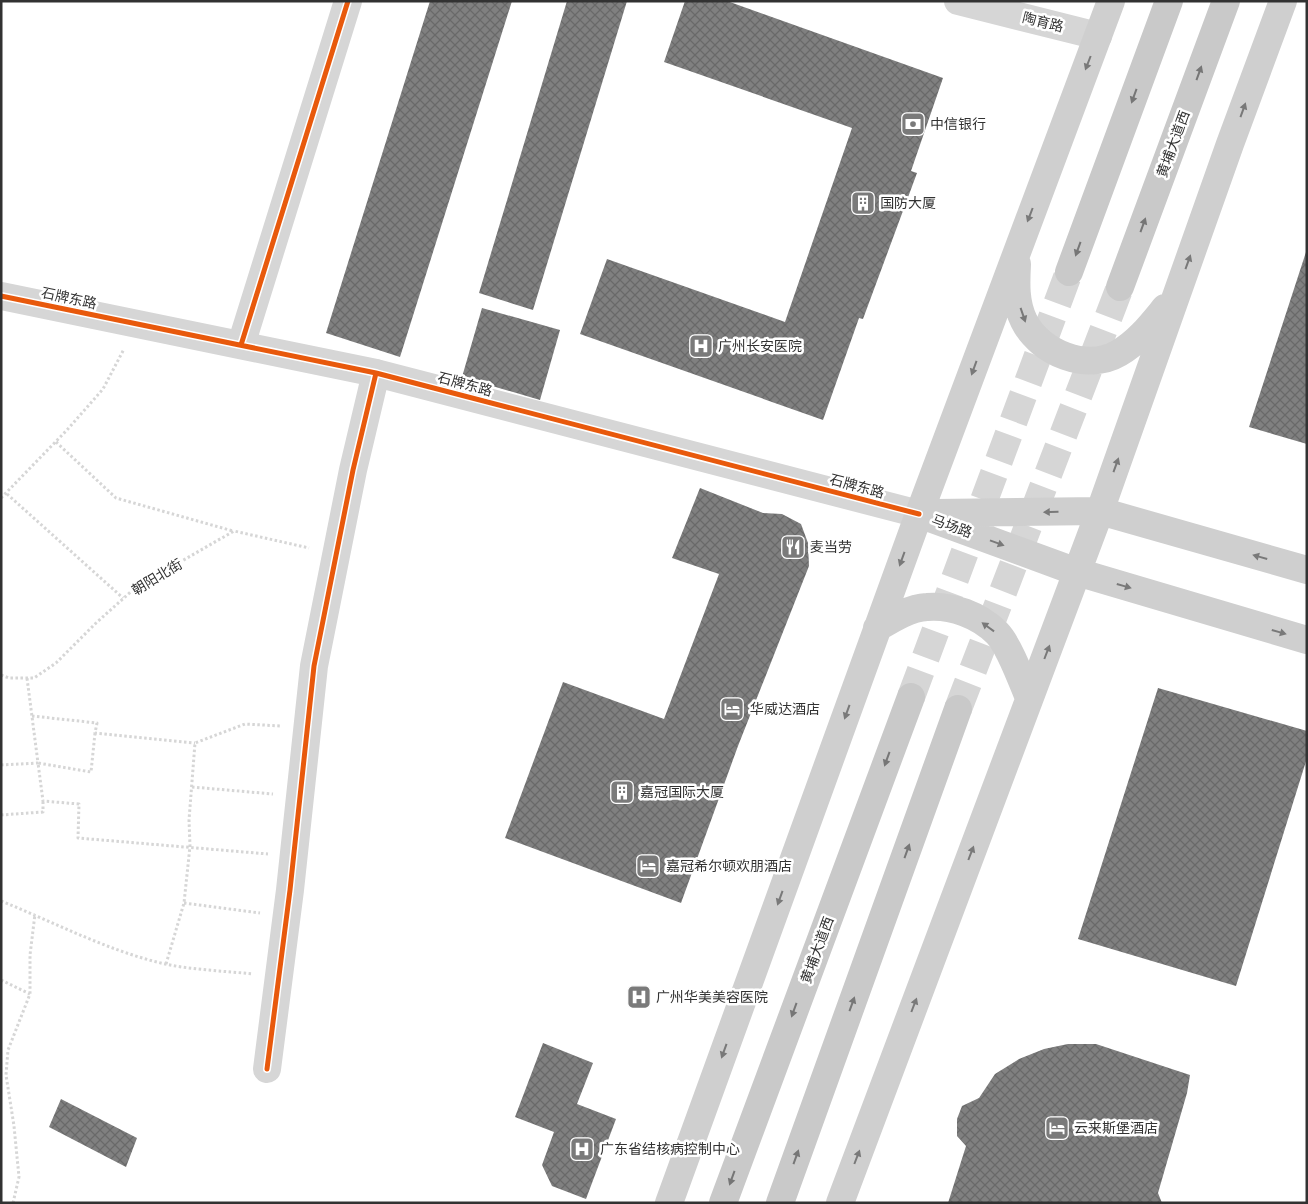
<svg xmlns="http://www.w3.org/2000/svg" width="1308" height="1204" font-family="Raleway,'Noto Sans SC',sans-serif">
	<defs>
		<pattern id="building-cross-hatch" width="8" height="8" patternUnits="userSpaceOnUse" patternTransform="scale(1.25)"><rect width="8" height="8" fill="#808080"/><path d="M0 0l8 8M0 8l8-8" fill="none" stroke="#696969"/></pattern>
	</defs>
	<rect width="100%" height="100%" fill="#fff"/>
	<path fill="url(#building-cross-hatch)" d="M 430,1 L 512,1 L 400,357 L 326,333 Z
		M 567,1 L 627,1 L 533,310 L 479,293 Z
		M 685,1 L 727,1 L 943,78 L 911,171 L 917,173 L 863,319 L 859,318 L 823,420 L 580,334 L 607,259 L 785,322 L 852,128 L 664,62 Z
		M 1306,252 L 1307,252 L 1307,444 L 1249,427 Z
		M 482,308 L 560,330 L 540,400 L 462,377 Z
		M 700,488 L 763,513 L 782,514 L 801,524 L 808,543 L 809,566 L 738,746 L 681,903 L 505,838 L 563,682 L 664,719 L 719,574 L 672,558 Z
		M 1158,688 L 1307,731 L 1307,758 L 1236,986 L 1078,939 Z
		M 543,1043 L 593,1063 L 577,1104 L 616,1119 L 586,1199 L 552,1186 L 542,1165 L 554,1132 L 515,1117 Z
		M 1068,1044 L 1096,1044 L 1190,1075 L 1187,1093 L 1158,1193 L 1162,1203 L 948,1203 L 966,1146 L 957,1136 L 957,1119 L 962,1106 L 979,1098 L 995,1074 L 1019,1059 L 1044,1049 Z
		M 61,1099 L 137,1138 L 126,1167 L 49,1127 Z"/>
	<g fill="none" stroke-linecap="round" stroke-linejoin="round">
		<path stroke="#d6d6d6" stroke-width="28" stroke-dasharray="28 14" stroke-linecap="butt" d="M 911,697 L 1069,272
			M 958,709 L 1120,287"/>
		<path stroke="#d6d6d6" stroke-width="3" stroke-dasharray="2.5 2.5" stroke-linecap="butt" d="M 56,442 L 116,498 L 233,531
			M 7,494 L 123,598
			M 1,498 L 67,430 L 103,389 L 124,349
			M 1,675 L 9,678 L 34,678 L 56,663 L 96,623 L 135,588 L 234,531 L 309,548
			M 32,716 L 97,723 L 95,733 L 195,743
			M 95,733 L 91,772 L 38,763 L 43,801 L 79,804 L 78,838 L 268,854
			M 1,765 L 38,763 L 27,678
			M 192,787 L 273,794
			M 1,815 L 43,812 L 43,801
			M 1,901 C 56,923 108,951 165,964 C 193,970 225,971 253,974
			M 184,903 L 260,913
			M 166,964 L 184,903 L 190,846 L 189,820 L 195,743 L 245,724 L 281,726
			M 1,980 L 30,994
			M 13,1203 L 19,1177 L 14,1126 L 6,1075 L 8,1050 L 30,994 L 30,955 L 35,914"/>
		<path stroke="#d6d6d6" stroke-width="28" d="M 267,1069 L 290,890 L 314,666 L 353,470 L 376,373"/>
		<path stroke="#d6d6d6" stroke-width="28" d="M 958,1 L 1098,36
			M 1,296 L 376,373 L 919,514
			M 241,345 L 348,1"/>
		<path stroke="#cfcfcf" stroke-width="28" d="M 1017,264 C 1016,283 1015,303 1024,321 C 1040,353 1087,372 1119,353 C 1138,342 1151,325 1165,308
			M 935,513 L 1100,511 L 1307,570
			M 919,514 L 1077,572 L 1307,640
			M 877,628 C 892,619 909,608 927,607 C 952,605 979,615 997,633 C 1009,645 1022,681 1029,698
			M 669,1203 L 919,514 L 1111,1
			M 840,1203 L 1100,511 L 1230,144 L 1283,1"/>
		<path stroke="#c9c9c9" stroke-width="28" d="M 1069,272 L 1169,1
			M 1120,287 L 1226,1
			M 723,1203 L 911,697
			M 780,1203 L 958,709"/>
		<g stroke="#fff" stroke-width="8">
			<path id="cycleway" d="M 1,296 L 376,373 L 919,514
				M 241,345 L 348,1
				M 267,1069 L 290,890 L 314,666 L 353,470 L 376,373"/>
		</g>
		<use href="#cycleway" stroke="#e8590c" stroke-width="5"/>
	</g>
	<defs><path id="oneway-solid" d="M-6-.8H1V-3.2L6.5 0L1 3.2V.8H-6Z" transform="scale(1.25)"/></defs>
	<g fill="#797979">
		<use href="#oneway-solid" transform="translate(1088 63) rotate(111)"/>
		<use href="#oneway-solid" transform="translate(1243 110) rotate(-70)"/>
		<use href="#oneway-solid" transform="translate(1030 215) rotate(111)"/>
		<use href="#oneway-solid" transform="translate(1188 262) rotate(-70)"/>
		<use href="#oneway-solid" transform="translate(1023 315) rotate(71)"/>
		<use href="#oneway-solid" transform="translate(974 368) rotate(110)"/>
		<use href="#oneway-solid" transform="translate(1116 465) rotate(-70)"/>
		<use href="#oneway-solid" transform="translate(1051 512) rotate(179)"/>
		<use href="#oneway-solid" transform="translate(997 543) rotate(20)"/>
		<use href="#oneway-solid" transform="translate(1260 557) rotate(-164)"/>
		<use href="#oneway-solid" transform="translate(902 559) rotate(110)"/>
		<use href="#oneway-solid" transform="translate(1124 586) rotate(16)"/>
		<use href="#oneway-solid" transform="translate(988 627) rotate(-144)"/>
		<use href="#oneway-solid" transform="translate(1279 632) rotate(16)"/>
		<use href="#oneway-solid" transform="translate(1047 652) rotate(-69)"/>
		<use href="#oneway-solid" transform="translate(847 712) rotate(110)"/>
		<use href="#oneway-solid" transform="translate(971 853) rotate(-69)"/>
		<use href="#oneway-solid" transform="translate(780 898) rotate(110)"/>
		<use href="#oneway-solid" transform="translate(914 1005) rotate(-69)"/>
		<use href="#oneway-solid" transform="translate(724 1051) rotate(110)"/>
		<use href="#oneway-solid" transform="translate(857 1157) rotate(-69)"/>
	</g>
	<g fill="#767676">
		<use href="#oneway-solid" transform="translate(1199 73) rotate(-70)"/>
		<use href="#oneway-solid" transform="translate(1134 96) rotate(110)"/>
		<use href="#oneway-solid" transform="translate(1143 225) rotate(-70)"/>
		<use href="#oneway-solid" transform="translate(1078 249) rotate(110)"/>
		<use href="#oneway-solid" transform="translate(887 759) rotate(110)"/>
		<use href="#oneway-solid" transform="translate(907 851) rotate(-70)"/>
		<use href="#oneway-solid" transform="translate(852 1004) rotate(-70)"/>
		<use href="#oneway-solid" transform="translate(794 1010) rotate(110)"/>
		<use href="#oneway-solid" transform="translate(796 1157) rotate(-70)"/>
		<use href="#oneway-solid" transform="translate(732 1178) rotate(110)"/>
	</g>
	<defs>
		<g id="bank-square" transform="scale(1.25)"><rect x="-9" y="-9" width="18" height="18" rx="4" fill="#7a7a7a" stroke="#fff"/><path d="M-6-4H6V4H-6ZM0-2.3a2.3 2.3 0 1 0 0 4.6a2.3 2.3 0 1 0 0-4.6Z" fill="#fff"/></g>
		<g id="building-square" transform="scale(1.25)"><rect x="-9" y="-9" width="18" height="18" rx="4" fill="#7a7a7a" stroke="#fff"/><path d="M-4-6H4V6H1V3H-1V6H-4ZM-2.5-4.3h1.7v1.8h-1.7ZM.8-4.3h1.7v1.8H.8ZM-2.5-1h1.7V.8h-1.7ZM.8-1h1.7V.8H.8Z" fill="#fff"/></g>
		<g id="hospital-square" transform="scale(1.25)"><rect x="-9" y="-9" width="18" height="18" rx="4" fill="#7a7a7a" stroke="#fff"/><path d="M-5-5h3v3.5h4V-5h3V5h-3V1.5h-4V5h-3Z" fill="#fff"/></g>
		<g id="restaurant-square" transform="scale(1.25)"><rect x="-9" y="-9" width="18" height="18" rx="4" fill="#7a7a7a" stroke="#fff"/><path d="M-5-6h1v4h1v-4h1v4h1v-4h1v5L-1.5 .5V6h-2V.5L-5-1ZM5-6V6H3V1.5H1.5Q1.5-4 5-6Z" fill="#fff"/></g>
		<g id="hotel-square" transform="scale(1.25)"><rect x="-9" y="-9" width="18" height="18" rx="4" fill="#7a7a7a" stroke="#fff"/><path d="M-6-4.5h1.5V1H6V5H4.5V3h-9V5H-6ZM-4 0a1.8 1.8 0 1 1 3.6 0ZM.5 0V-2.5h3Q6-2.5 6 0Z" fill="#fff"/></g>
	</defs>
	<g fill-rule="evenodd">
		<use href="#bank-square" x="913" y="124"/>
		<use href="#building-square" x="863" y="203"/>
		<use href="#hospital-square" x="701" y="346"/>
		<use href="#restaurant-square" x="793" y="547"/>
		<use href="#hotel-square" x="732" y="709"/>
		<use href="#building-square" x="622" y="792"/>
		<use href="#hotel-square" x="648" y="866"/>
		<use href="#hospital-square" x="639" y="997"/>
		<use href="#hotel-square" x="1057" y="1128"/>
		<use href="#hospital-square" x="582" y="1149"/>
	</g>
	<g text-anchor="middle" stroke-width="5" stroke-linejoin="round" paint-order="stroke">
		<g font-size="14" fill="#323232" stroke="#fff">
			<text transform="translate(1043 22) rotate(14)" y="5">陶育路</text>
			<text transform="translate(1173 144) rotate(-70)" y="5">黄埔大道西</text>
			<text transform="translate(69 298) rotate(12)" y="5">石牌东路</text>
			<text transform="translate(465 384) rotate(15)" y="5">石牌东路</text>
			<text transform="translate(857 486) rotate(15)" y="5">石牌东路</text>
			<text transform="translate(952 526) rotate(20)" y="5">马场路</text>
			<text transform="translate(157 577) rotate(-31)" y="5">朝阳北街</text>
			<text transform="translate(817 950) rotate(-70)" y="5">黄埔大道西</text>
		</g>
		<g font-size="14" fill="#323232" stroke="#fff" text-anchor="start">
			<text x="930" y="129">中信银行</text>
			<text x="880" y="208">国防大厦</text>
			<text x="718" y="351">广州长安医院</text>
			<text x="810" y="552">麦当劳</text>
			<text x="750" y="714">华威达酒店</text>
			<text x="640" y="797">嘉冠国际大厦</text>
			<text x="666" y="871">嘉冠希尔顿欢朋酒店</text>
			<text x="656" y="1002">广州华美美容医院</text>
			<text x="1074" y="1133">云来斯堡酒店</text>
			<text x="600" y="1154">广东省结核病控制中心</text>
		</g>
	</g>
	<rect width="1308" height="1204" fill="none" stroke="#323232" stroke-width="5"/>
</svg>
